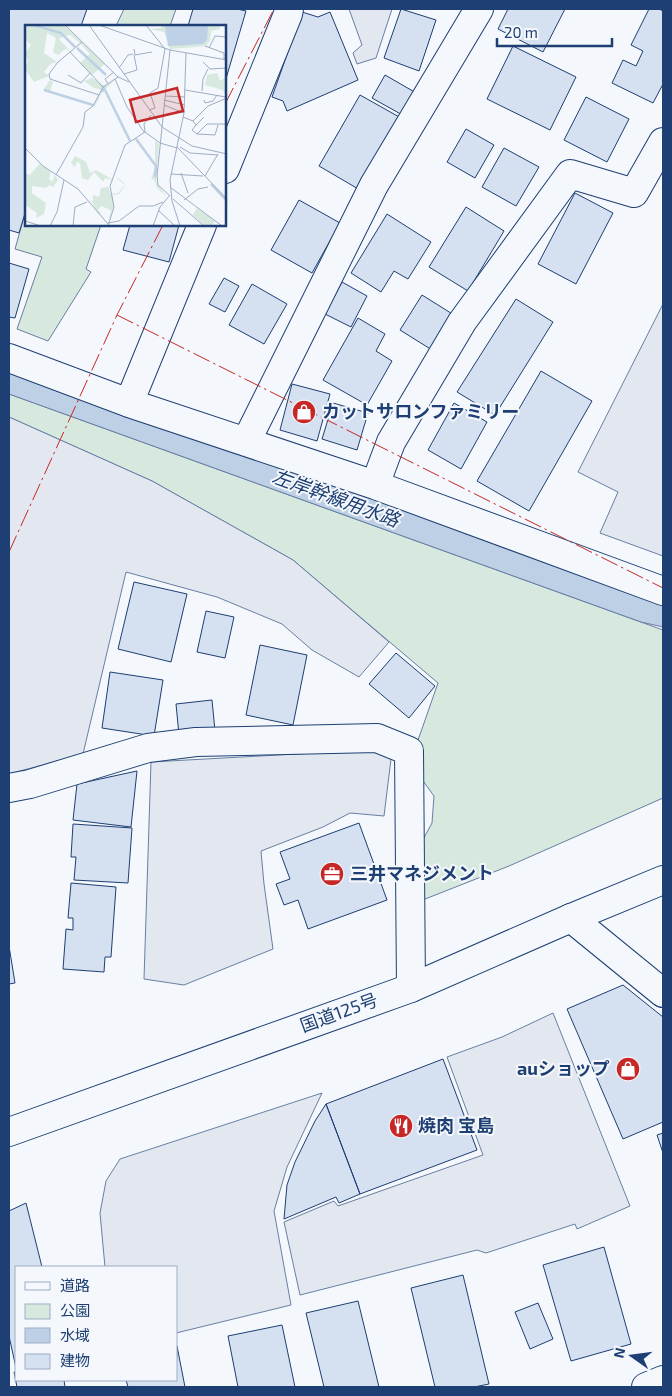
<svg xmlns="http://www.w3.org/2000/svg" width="672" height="1396" font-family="'Exo 2','Noto Sans JP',sans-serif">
	<rect width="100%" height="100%" fill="#f4f7fb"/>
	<path fill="#d7e8df" stroke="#687fa3" d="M 124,9 L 176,9 L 170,26 L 116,26 Z
		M 26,210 L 26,225 L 101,225 L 86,269 L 91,272 L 48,341 L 17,329 L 42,257 L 15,249 Z
		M 9,394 L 663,630 L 663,798 L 509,866 L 420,901 L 419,847 L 432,823 L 434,796 L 418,774 L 417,743 L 438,683 L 293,560 L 152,481 L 9,417 Z"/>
	<path fill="#e3e8f0" stroke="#687fa3" d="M 349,9 L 392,9 L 376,58 L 357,64 L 353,53 L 362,45 Z
		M 663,304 L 663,556 L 600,533 L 618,492 L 578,472 Z
		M 9,417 L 152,481 L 293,560 L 389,642 L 359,677 L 312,650 L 282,624 L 217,597 L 126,572 L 83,754 L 9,774 Z
		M 369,750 L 391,759 L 384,816 L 350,813 L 323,827 L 261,851 L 264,884 L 273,949 L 184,985 L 144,979 L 151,762 Z
		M 553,1013 L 630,1206 L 577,1229 L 575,1224 L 486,1253 L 477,1250 L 300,1295 L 284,1222 L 334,1201 L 338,1206 L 483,1155 L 447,1057 L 502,1037 Z
		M 322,1093 L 287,1167 L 274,1211 L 291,1305 L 176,1333 L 176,1267 L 105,1267 L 100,1213 L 106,1181 L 120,1159 Z"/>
	<path fill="#bed0e5" stroke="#687fa3" d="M 9,366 L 663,603 L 663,627 L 641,622 L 9,394 Z"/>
	<path fill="#d5e0f0" stroke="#1d3f73" d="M 9,9 L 87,9 L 81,26 L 26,26 L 26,210 L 19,233 L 9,230 Z
		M 193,9 L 237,9 L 246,11 L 225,82 L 225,26 L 188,26 Z
		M 401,9 L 436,20 L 419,71 L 384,58 Z
		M 508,9 L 565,9 L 543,52 L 498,29 Z
		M 649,9 L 659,9 L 663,11 L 663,84 L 653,103 L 612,83 L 623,60 L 636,66 L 643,51 L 631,45 Z
		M 302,12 L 318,17 L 330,12 L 358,80 L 287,111 L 283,101 L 272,97 Z
		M 513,46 L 576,77 L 550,130 L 487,99 Z
		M 385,75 L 418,94 L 406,117 L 372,98 Z
		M 360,95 L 401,118 L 360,190 L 319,166 Z
		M 586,97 L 629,119 L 607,162 L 564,140 Z
		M 466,129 L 494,145 L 475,178 L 447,162 Z
		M 504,148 L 539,167 L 516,206 L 482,187 Z
		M 575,193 L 613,213 L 576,284 L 538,264 Z
		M 299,200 L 340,223 L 312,273 L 271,250 Z
		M 466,207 L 504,231 L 468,291 L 429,267 Z
		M 387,214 L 431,242 L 408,279 L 394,271 L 381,292 L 351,273 Z
		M 130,225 L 179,225 L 169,262 L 123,250 Z
		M 9,263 L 29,269 L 15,318 L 9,317 Z
		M 224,278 L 239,286 L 225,312 L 209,304 Z
		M 342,282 L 367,296 L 351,327 L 325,314 Z
		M 252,284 L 287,304 L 264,344 L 229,325 Z
		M 422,295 L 454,315 L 432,350 L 400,330 Z
		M 516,299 L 553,322 L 495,415 L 457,392 Z
		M 358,318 L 385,334 L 376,351 L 392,361 L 367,405 L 323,380 Z
		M 541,371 L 592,401 L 529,511 L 477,481 Z
		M 292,384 L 330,394 L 317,441 L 280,430 Z
		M 333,403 L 368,413 L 357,450 L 322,439 Z
		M 454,403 L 487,422 L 461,469 L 428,450 Z
		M 134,582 L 187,594 L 171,662 L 118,649 Z
		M 206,611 L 234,617 L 225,658 L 197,652 Z
		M 260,645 L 307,655 L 293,725 L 246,715 Z
		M 396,653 L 435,686 L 409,718 L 369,684 Z
		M 110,672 L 163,680 L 154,736 L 102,728 Z
		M 212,700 L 215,731 L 179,735 L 176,704 Z
		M 137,771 L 131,827 L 73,820 L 77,784 Z
		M 359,823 L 387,900 L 308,929 L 298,900 L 284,905 L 276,884 L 290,879 L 280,852 Z
		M 73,824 L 132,828 L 128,883 L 74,880 L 76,857 L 71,857 Z
		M 71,883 L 116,887 L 111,957 L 105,957 L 104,972 L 63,969 L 66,929 L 73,930 L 73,918 L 68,918 Z
		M 9,946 L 15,983 L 9,984 Z
		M 623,985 L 663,1017 L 663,1122 L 623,1139 L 567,1009 Z
		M 443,1059 L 477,1150 L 360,1194 L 326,1104 Z
		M 326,1104 L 360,1194 L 339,1203 L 336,1197 L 284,1219 L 287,1185 L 295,1162 L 315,1121 Z
		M 663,1133 L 663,1153 L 657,1135 Z
		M 26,1203 L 42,1267 L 16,1267 L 16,1368 L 9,1336 L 9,1211 Z
		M 604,1247 L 631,1344 L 571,1361 L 543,1265 Z
		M 463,1275 L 489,1384 L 474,1387 L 435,1387 L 411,1288 Z
		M 358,1301 L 379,1387 L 324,1387 L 306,1313 Z
		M 538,1303 L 553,1339 L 530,1349 L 515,1312 Z
		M 282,1325 L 295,1387 L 238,1387 L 228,1336 Z
		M 177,1346 L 185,1387 L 128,1387 L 126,1380 L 176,1380 Z
		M 14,1372 L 16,1372 L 16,1380 L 64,1380 L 65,1387 L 17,1387 Z"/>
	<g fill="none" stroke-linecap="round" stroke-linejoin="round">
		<g stroke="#1d3f73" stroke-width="30">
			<path id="street" d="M 225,169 L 288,14 L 289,9
				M 9,358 L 129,403 L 375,485 L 663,591
				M 129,403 L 202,225
				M 246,442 L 374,185 L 479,9
				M 375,485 L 391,442 L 462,322 L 570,174 L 634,193 L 663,142
				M 9,788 L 30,784 L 148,748 L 196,742 L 377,738 L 409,751 L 411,988
				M 571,918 L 663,993
				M 646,1387 L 663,1380"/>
		</g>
		<g stroke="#1d3f73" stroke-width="30">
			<path id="highway" d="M 9,1132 L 411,988 L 571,918 L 663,880"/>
		</g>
		<use href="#street" stroke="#f4f7fb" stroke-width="28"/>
		<use href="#highway" stroke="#f4f7fb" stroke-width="28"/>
		<path stroke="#c62828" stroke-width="1" stroke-dasharray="18 4 2.5 4" stroke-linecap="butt" d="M 225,104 L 274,9
			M 117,315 L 663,588
			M 9,552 L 117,315 L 163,225"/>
	</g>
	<defs>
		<g id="shop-disc" transform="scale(1.25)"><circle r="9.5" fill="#c62828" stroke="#f4f7fb"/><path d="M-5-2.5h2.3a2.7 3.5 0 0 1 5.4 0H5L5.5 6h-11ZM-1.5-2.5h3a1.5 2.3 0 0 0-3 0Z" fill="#fff"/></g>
		<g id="office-disc" transform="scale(1.25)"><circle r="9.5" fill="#c62828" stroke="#f4f7fb"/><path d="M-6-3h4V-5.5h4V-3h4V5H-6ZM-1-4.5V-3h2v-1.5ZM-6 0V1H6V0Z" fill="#fff"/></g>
		<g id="restaurant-disc" transform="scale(1.25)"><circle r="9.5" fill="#c62828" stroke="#f4f7fb"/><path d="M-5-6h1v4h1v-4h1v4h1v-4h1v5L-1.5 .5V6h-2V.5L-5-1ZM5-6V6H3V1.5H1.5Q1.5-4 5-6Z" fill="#fff"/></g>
	</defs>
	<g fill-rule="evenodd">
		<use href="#shop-disc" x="304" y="412"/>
		<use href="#office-disc" x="332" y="874"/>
		<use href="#shop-disc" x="628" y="1069"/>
		<use href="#restaurant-disc" x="401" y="1126"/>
	</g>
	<g text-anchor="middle" stroke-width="4" stroke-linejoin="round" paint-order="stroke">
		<g font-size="18" font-weight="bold" fill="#1d3f73" stroke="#f4f7fb" text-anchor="start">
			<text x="322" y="418">カットサロンファミリー</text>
			<text x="350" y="880">三井マネジメント</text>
			<text x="610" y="1075" text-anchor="end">auショップ</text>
			<text x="418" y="1132">焼肉 宝島</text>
		</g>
		<g font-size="18" fill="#1d3f73" stroke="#f4f7fb">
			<text transform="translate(339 1013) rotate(-20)" y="6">国道125号</text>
		</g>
		<g font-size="19" font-style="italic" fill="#1d3f73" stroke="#f4f7fb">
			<text transform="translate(336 498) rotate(20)" y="7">左岸幹線用水路</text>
		</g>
	</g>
	<g transform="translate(25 25)">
		<rect width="201" height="201" fill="#f4f7fb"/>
		<path d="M 0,0 L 39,0 L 80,39 L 67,50 L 55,38 L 65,29 L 55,18 L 45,10 L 39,11 L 34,14 L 45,26 L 40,24 L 33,30 L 28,27 L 31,13 L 22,8 L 19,28 L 32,37 L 25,39 L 19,47 L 24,51 L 9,57 L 0,44 L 3,36 L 0,28 L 6,20 L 0,14 ZM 136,0 L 194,0 L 195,4 L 186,6 L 185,16 L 181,21 L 145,24 L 139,7 L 125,4 L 137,3 ZM 192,48 L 195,56 L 201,52 L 201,72 L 198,65 L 180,60 L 182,50 ZM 67,53 L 79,61 L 90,55 L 80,64 L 106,116 L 79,64 L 70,81 L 18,65 L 25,55 L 28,57 L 25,66 L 69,80 L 77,65 L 69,63 L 59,56 ZM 112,113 L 130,139 L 130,116 L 134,119 L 131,157 L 141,171 L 132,163 L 129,154 L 126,155 L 130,141 L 112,114 L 106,117 ZM 50,131 L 61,137 L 65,148 L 71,145 L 88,155 L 80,153 L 78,157 L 69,147 L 63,155 L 57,153 L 55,138 L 52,137 L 50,142 L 46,138 ZM 15,138 L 26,147 L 24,154 L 27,157 L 30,150 L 33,155 L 28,162 L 24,160 L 21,163 L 7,161 L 7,168 L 21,178 L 19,189 L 11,193 L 12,188 L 2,181 L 0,183 L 0,148 L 5,150 ZM 90,152 L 96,155 L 99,158 L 100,161 L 94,169 L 87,170 L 89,181 L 83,198 L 86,185 L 76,181 L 73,185 L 76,188 L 73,189 L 66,175 L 63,177 L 65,175 L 68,176 L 68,170 L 74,172 L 76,163 L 83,162 L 82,159 L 86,169 L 93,168 L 100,160 ZM 172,183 L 190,196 L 186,201 L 180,201 L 168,190 Z" fill="#d7e8df"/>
		<path d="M 140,0 L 183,0 L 182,15 L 178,19 L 143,21 Z" fill="#bed0e5"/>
		<path fill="none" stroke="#bed0e5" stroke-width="2.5" d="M 9,0 L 36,8 L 50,22M 52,23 L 81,50M 19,65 L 68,80M 77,67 L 79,63 L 105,116M 111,114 L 131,141 L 130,152M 186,159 L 202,176"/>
		<path fill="none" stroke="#9eadc5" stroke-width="1" d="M 40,0 L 93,52 L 104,57M 64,0 L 137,102 L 167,121 L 202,129M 74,0 L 145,25 L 202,35M 121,0 L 140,24 L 133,63 L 125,68 L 130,83 L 124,85M 57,17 L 33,37 L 24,49 L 25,54 L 74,70M 180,21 L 199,28 L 199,35M 184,23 L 190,11 L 202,12M 109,24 L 110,30 L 127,27M 45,27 L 78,62M 178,37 L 185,44 L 202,43M 94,43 L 103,30 L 108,29M 99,49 L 112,45 L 109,30M 43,50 L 56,58 L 65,48M 90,54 L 102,82 L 119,107M 83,59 L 80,54 L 89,47M 160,65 L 201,72M 177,66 L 178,54 L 183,44M 140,71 L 160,72M 139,75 L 160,80M 179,75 L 180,78 L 188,76 L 192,70M 139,80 L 159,88M 126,90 L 119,99 L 120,107 L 135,118M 158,92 L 168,96 L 183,81 L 202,73M 168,96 L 171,100 L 179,92M 171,100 L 167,105 L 172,109 L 182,99 L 202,99M 172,109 L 190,110 L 193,100M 135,118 L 152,123M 152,122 L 202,174M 155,122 L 165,128 L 193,130M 0,123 L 18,141 L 53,164 L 83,199M 156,148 L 163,168M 146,149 L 178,151M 31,150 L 58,102 L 60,87 L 68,81 L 78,62 L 93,52M 180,151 L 193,129M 145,162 L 197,201M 144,170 L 133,160 L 132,151 L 145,25M 148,174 L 179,201M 159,175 L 173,164 L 183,162M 133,185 L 150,201M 0,196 L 16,201M 83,198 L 94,196 L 114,181 L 128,181 L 138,177M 25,201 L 32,187 L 39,155M 48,201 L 50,182 L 62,177M 83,201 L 89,182 L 85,161 L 100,120 L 120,107M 128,201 L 135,182 L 145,170M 155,201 L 147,176 L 145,155 L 159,88 L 161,28"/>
		<path fill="#c62828" fill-opacity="0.15" stroke="#c62828" stroke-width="2.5" d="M 152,63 L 158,86 L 111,97 L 105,75 Z"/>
		<rect width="201" height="201" fill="none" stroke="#1d3f73" stroke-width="2.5"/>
	</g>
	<rect width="672" height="1396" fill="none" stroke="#1d3f73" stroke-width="20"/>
	<rect x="15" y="1266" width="162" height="115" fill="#f4f7fb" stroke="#9eadc5"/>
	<rect x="25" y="1282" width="25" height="8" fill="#f4f7fb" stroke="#9eadc5"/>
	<text x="60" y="1291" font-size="15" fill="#1d3f73">道路</text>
	<rect x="25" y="1304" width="25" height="15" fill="#d7e8df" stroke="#9eadc5"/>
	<text x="60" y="1316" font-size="15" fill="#1d3f73">公園</text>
	<rect x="25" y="1328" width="25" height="15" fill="#bed0e5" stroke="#9eadc5"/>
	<text x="60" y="1341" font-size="15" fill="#1d3f73">水域</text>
	<rect x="25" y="1354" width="25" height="15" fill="#d5e0f0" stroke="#9eadc5"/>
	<text x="60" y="1366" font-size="15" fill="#1d3f73">建物</text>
	<g transform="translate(632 1356) rotate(284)" stroke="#f4f7fb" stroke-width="4" paint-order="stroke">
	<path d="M0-4L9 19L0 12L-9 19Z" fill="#1d3f73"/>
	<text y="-8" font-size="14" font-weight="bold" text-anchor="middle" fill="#1d3f73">N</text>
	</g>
	<path d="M497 38v8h115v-8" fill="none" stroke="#1d3f73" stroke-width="2.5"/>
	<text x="504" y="38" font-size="15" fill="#1d3f73" stroke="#f4f7fb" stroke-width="4" paint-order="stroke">20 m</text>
</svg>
